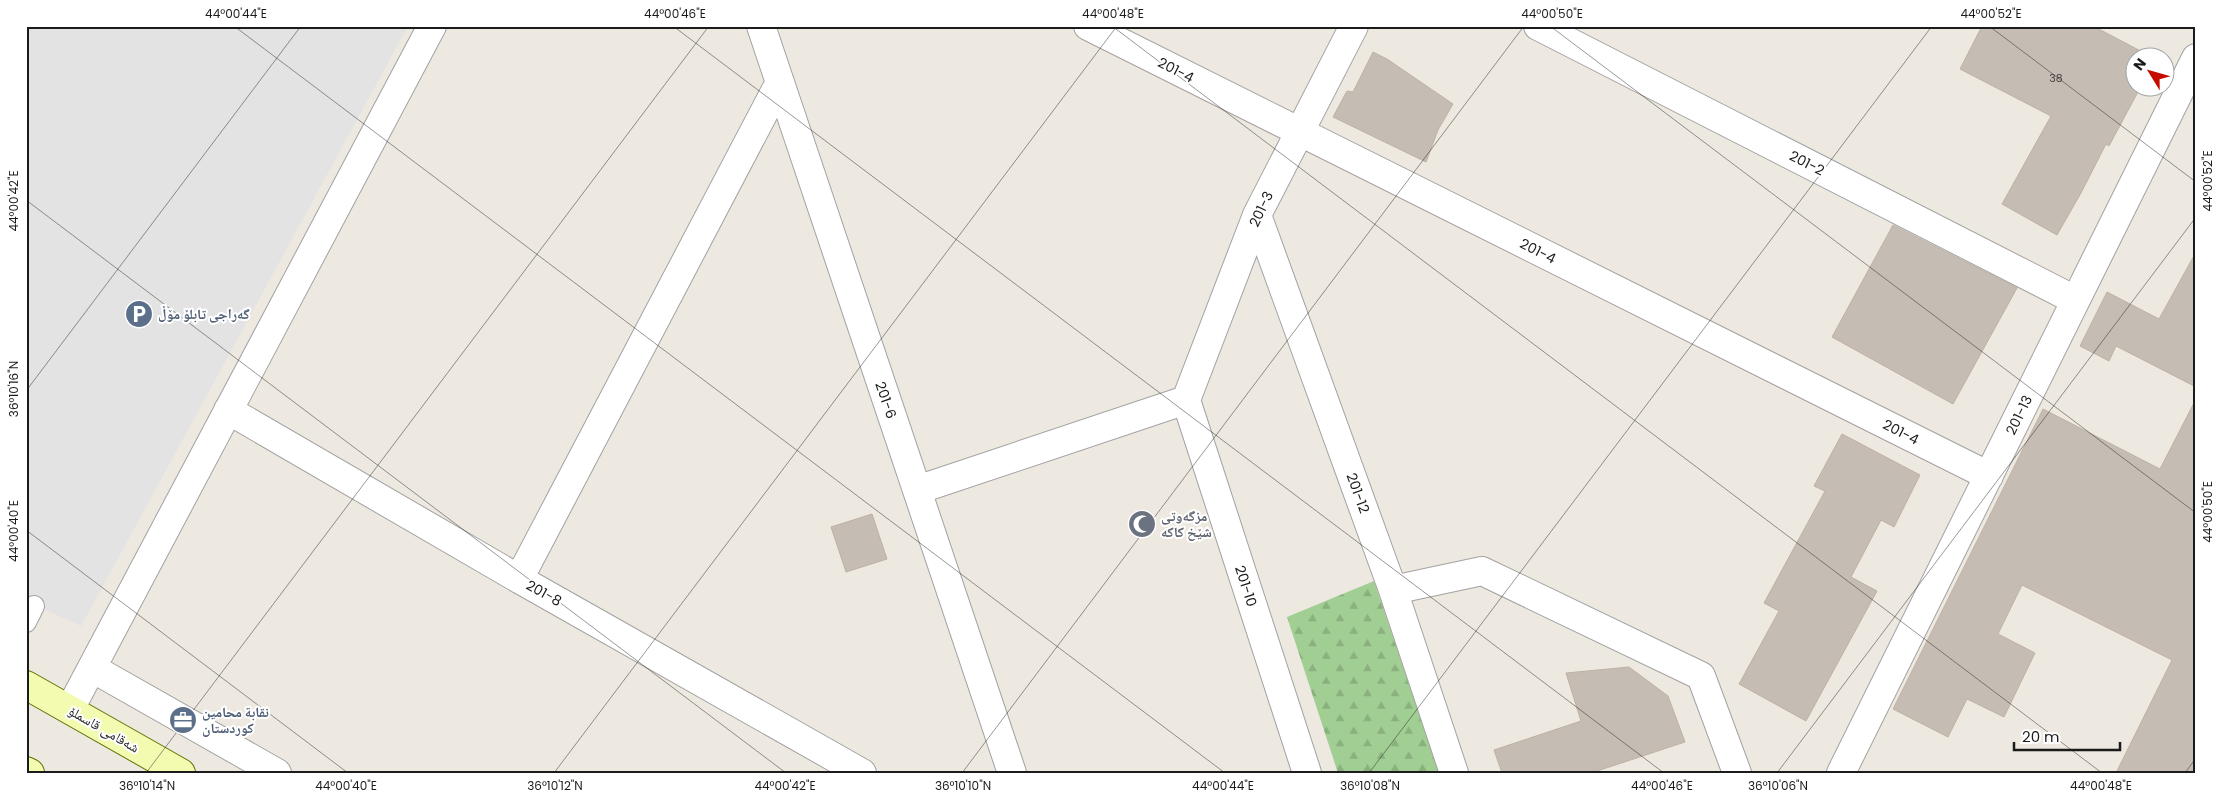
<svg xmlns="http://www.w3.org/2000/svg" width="2222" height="799" font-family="Poppins,'Noto Naskh Arabic',sans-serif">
	<defs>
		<pattern id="forest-firs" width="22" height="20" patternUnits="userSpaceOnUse" patternTransform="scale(1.25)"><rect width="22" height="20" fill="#a1ce93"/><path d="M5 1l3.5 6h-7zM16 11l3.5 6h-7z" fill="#8ab07e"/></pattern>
	</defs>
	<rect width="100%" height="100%" fill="#ede9e0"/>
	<path fill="url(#forest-firs)" d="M 1374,581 L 1439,773 L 1338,773 L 1287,617 Z"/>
	<path fill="#e3e3e3" d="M 26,26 L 408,26 L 81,626 L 26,601 Z"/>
	<path fill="#c5bcb3" stroke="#bfb1a2" d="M 1982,26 L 2093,26 L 2154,58 L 2134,58 L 2134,88 L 2140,88 L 2109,146 L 2106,144 L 2081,193 L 2057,235 L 2002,204 L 2051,116 L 1960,69 Z
		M 1373,52 L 1387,59 L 1453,104 L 1438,130 L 1426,162 L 1333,117 L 1347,91 L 1353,92 Z
		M 1893,225 L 2017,288 L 1953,404 L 1832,337 Z
		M 2196,252 L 2196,387 L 2116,346 L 2109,361 L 2080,346 L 2107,292 L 2159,319 Z
		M 2196,399 L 2196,773 L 2116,773 L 2172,660 L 2022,585 L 1998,634 L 2035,653 L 2004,717 L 1967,699 L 1948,737 L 1893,709 L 2043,409 L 2160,469 Z
		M 1842,434 L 1920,475 L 1894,527 L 1881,520 L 1851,577 L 1877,591 L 1806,721 L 1739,684 L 1779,611 L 1764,603 L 1825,491 L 1814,486 Z
		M 872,514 L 887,559 L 846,572 L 831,527 Z
		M 1629,667 L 1668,696 L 1685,742 L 1591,773 L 1502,773 L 1494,750 L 1581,721 L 1566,673 Z"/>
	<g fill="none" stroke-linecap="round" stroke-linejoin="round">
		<g stroke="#a2a2a2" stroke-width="22">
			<path id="service" d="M 26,622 L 34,606"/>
		</g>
		<g stroke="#a2a2a2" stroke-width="30">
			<path id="minor" d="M 761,26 L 1012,773
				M 1088,26 L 1989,476
				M 1538,26 L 2075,300
				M 1257,215 L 1393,590 L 1454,773
				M 1186,400 L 1257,215 L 1354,26
				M 1186,400 L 1307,773
				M 228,410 L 519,579 L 862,773
				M 917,490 L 1186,400
				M 519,579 L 780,82
				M 1393,590 L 1482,571 L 1701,676 L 1737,773
				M 92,668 L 277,773
				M 70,709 L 432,26
				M 1841,773 L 2196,58"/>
		</g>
		<g stroke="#5f7201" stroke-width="30">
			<path id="secondary" d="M 26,685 L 181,773
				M 26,771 L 30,773"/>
		</g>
		<use href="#service" stroke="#fff" stroke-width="20"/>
		<use href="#minor" stroke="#fff" stroke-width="28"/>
		<use href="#secondary" stroke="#f2fbb0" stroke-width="28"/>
	</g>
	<path fill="none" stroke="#1b1b1b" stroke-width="1" stroke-opacity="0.45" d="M 234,26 L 1225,773M 673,26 L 1664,773M 1112,26 L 2102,773M 1550,26 L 2196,513M 1989,26 L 2196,182M 26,200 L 786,773M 26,391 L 301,26M 26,530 L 348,773M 146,773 L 709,26M 554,773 L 1117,26M 962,773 L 1524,26M 1369,773 L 1932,26M 1777,773 L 2196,217M 2185,773 L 2196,758"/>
	<defs>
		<g id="parking-disc" transform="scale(1.4375)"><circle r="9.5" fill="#5c6f8a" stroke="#fff"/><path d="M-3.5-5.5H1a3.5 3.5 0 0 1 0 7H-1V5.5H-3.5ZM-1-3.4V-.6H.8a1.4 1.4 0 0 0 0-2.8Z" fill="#fff"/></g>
		<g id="mosque-disc" transform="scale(1.4375)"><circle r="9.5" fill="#6b7280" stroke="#fff"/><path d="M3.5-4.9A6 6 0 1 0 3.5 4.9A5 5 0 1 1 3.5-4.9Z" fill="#fff"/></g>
		<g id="office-disc" transform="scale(1.4375)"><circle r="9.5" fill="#5c6f8a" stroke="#fff"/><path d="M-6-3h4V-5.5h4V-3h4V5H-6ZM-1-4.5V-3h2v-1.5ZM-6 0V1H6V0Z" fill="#fff"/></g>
	</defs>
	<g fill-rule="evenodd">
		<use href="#parking-disc" x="139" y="314"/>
		<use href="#mosque-disc" x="1142" y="524"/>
		<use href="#office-disc" x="183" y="720"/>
	</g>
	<g text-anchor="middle" stroke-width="4" stroke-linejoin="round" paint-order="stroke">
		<g font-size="11" fill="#464341">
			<text x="2056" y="82">38</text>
		</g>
		<g font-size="14" fill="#1b1b1b" stroke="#fff">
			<text transform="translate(1176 70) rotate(27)" y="5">201-4</text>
			<text transform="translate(1807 163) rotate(27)" y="5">201-2</text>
			<text transform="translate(1261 209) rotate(-65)" y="5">201-3</text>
			<text transform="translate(1538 251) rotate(27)" y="5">201-4</text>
			<text transform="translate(886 400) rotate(71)" y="5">201-6</text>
			<text transform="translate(2019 415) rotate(-64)" y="5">201-13</text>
			<text transform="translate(1901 432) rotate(27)" y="5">201-4</text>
			<text transform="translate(1358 493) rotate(70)" y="5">201-12</text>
			<text transform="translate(1246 586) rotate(72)" y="5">201-10</text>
			<text transform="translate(544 593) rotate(29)" y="5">201-8</text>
			<text transform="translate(104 729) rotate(30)" y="5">شەقامی قاسملۆ</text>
		</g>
		<g font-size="14" font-weight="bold" fill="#4e5e75" stroke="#fff" text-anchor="start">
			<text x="158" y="319">گەراجی تابلۆ مۆڵ</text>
			<text x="202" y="717">نقابة محامين<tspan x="202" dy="16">كوردستان</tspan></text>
		</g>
		<g font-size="14" font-weight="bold" fill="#5b616d" stroke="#fff" text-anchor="start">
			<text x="1161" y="521">مزگه‌وتی<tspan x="1161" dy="16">شێخ كاكه</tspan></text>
		</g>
	</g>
	<rect width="2222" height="799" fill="none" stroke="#ffffff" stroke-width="55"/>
	<g transform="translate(2150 72) rotate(307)"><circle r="24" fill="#ffffff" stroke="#a4a4a4"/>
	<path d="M0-4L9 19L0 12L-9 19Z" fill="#c60c00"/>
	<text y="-8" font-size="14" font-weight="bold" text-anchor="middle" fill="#1b1b1b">N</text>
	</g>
	<path d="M2014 742v8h106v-8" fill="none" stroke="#1b1b1b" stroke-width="2.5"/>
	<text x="2022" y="742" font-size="15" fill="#1b1b1b" stroke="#ffffff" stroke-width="4" paint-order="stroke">20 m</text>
	<rect x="28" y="28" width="2166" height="744" fill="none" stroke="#1b1b1b" stroke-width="2"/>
	<g font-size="12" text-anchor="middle" fill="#1b1b1b">
		<text x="236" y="18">44°00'44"E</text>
		<text x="675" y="18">44°00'46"E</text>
		<text x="1113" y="18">44°00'48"E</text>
		<text x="1552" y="18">44°00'50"E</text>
		<text x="1991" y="18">44°00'52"E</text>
		<text transform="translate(2208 181) rotate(-90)" y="4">44°00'52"E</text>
		<text transform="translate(14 201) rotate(-90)" y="4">44°00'42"E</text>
		<text transform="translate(14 389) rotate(-90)" y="4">36°10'16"N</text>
		<text transform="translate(2208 512) rotate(-90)" y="4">44°00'50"E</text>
		<text transform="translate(14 531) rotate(-90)" y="4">44°00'40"E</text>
		<text x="147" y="790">36°10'14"N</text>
		<text x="346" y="790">44°00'40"E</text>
		<text x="555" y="790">36°10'12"N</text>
		<text x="785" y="790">44°00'42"E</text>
		<text x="963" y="790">36°10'10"N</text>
		<text x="1223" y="790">44°00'44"E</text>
		<text x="1370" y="790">36°10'08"N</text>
		<text x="1662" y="790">44°00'46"E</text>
		<text x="1778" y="790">36°10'06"N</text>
		<text x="2101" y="790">44°00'48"E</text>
	</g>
</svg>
